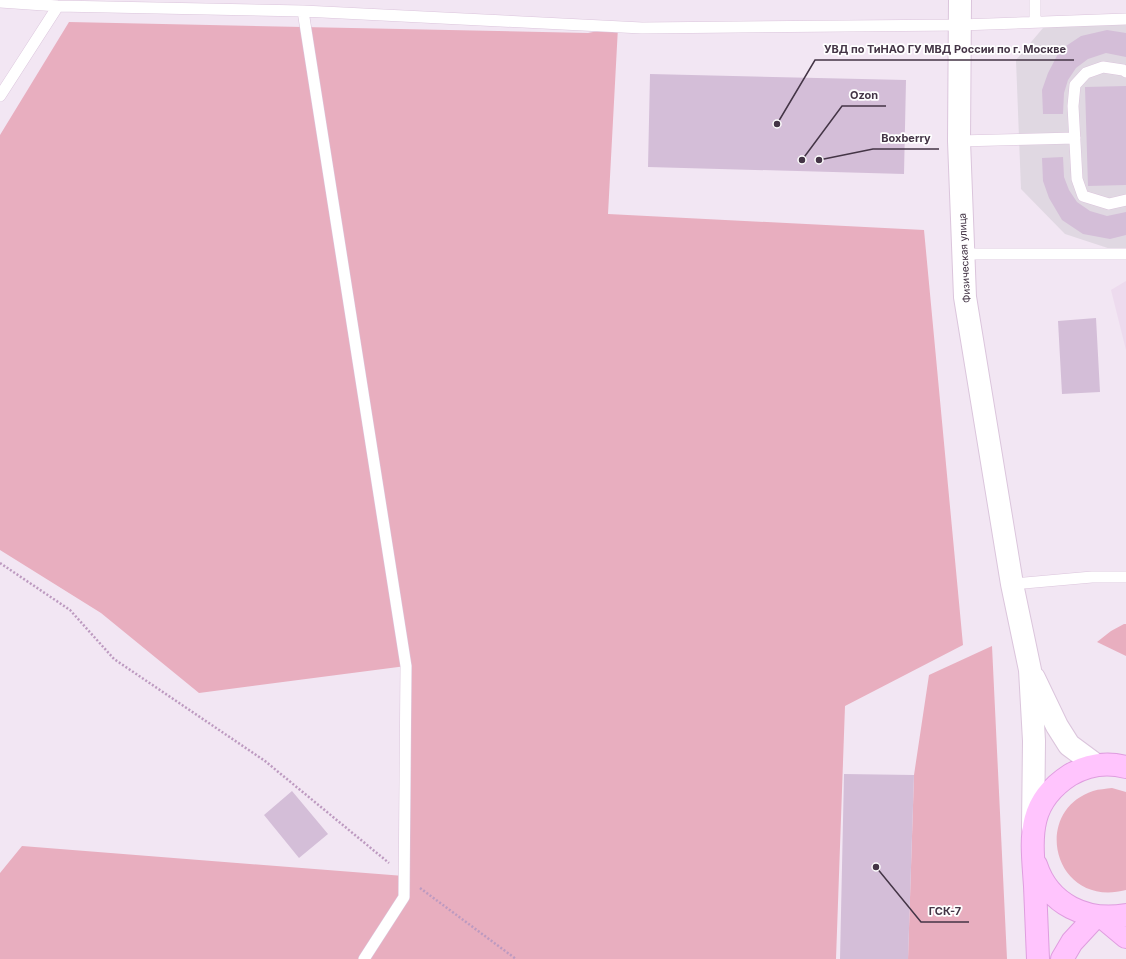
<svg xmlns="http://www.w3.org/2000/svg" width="1126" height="959" font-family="Inter,sans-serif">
	<rect width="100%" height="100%" fill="#f2e6f3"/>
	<path fill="#eddbee" d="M 1126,281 L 1126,350 L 1111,290 Z"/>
	<path fill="#e0d8e2" d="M 1126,20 L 1126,254 L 1065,234 L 1021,189 L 1016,60 L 1043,28 Z"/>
	<path fill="#e8aebf" d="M 69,22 L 588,33 L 618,27 L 608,214 L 924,230 L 963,645 L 845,706 L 836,959 L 0,959 L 0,873 L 22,846 L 404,876 L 406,666 L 199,693 L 101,613 L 0,550 L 0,135 Z
		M 1124,624 L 1126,624 L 1126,656 L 1097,642 L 1111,631 Z
		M 992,646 L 1007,959 L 908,959 L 914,775 L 929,675 Z
		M 1112,788 L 1126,792 L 1126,890 C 1054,909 1030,812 1093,791 C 1099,789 1106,789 1112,788 Z"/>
	<path fill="#d4bed8" d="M 1107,30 L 1126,33 L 1126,57 L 1106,53 L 1088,59 L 1076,68 L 1068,80 L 1064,93 L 1063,114 L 1043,114 L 1042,90 L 1048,73 L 1060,50 L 1081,36 Z
		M 650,74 L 906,80 L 904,174 L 648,167 Z
		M 1126,86 L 1126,185 L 1088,186 L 1085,87 Z
		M 1063,157 L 1064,177 L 1069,190 L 1077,202 L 1090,211 L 1107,216 L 1126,212 L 1126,235 L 1110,239 L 1083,234 L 1062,220 L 1049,198 L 1043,181 L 1042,158 Z
		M 1096,318 L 1100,392 L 1062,394 L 1058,321 Z
		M 844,774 L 914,775 L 908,959 L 840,959 Z
		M 292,791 L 328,834 L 299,858 L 264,815 Z"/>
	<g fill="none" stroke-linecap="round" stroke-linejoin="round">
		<g stroke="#dbc5dc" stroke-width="12">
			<path id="service" d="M 1035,0 L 1035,21
				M 0,2 L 58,6 L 303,11 L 642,28 L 960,25 L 1126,19
				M 303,11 L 406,666 L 404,897 L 364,959
				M 1126,72 L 1123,70 L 1103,67 L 1086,73 L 1075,85 L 1073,106 L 1077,179 L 1083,196 L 1109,204 L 1126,200
				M 0,96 L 58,6
				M 959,141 L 1075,138
				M 964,254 L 1126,254
				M 1012,584 L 1092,577 L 1126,577"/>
		</g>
		<g stroke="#dbc5dc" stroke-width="24">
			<path id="tertiary" d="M 960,0 L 959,141 L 965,297 L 1012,584 L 1030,670 L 1034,741 L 1033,827
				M 1034,678 L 1057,726 L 1069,745 L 1096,765"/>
		</g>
		<g stroke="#df9ddf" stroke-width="24">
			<path id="secondary" d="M 1036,865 C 1049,905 1087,922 1126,915
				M 1102,917 L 1126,937
				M 1038,959 C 1037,935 1036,910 1035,886 C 1032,840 1025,804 1070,775 C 1087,765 1107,762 1126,767
				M 1062,959 L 1072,942 L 1096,916"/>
		</g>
		<path stroke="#bd9ac0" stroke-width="2.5" stroke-dasharray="2 2" stroke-linecap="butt" d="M 0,563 L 70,610 L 114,659 L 265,761 L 389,863
			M 420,888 L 516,959"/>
		<use href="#service" stroke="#fff" stroke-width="11"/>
		<use href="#tertiary" stroke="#fff" stroke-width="22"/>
		<use href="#secondary" stroke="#ffc4fd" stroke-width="22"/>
	</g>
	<g text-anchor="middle" stroke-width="3.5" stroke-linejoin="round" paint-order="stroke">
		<g font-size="10" fill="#443546" stroke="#fff">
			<text transform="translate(964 258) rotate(-93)" y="4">Физическая улица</text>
		</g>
	</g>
	<path fill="none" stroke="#443546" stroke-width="1.5" d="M777 124L815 60H1074M802 160L842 106H886M819 160L873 149H939M876 867L921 922H969"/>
	<g fill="#443546" stroke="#fff" stroke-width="1.5">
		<circle cx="777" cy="124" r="4"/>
		<circle cx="802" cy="160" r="4"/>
		<circle cx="819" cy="160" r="4"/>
		<circle cx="876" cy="867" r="4"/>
	</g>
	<g font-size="11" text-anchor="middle" font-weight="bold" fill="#443546" stroke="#fff" stroke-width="3.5" stroke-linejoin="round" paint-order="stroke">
		<text x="945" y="53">УВД по ТиНАО ГУ МВД России по г. Москве</text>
		<text x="864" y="99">Ozon</text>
		<text x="906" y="142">Boxberry</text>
		<text x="945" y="915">ГСК-7</text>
	</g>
</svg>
